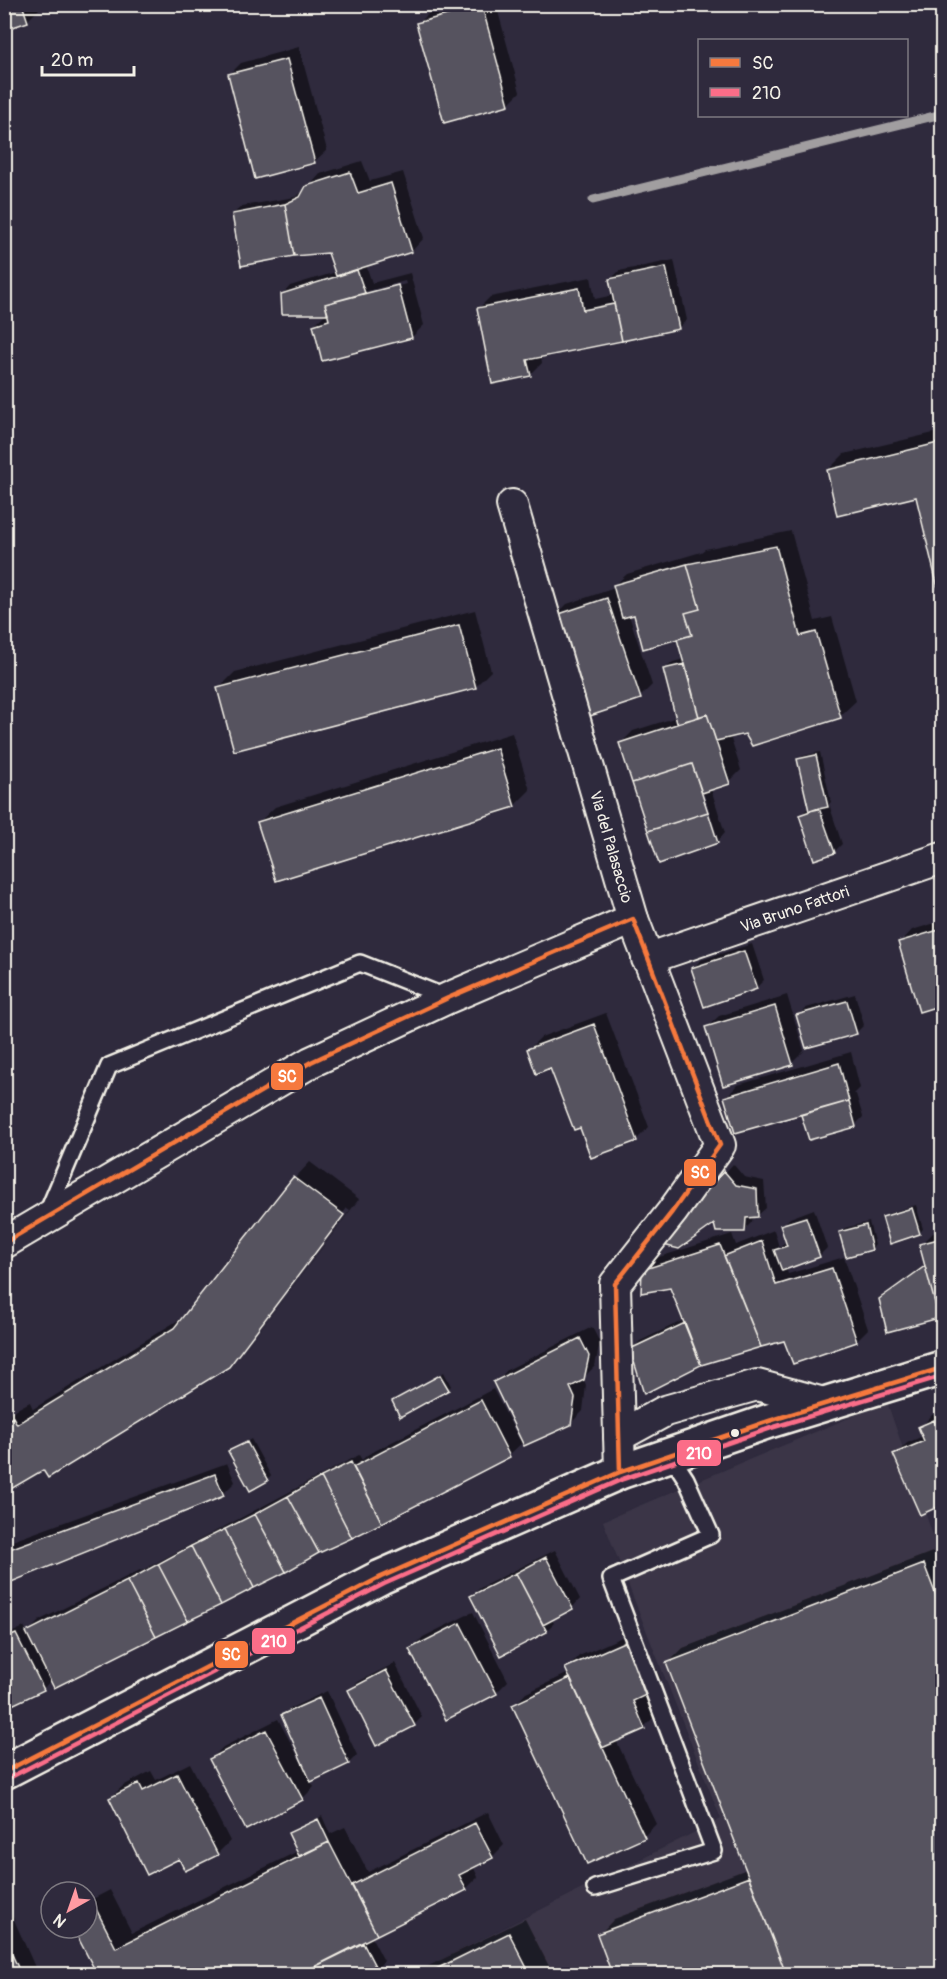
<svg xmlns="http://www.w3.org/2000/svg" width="947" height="1979" font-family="Pangolin,sans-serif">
	<rect width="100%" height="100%" fill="#2f2a3d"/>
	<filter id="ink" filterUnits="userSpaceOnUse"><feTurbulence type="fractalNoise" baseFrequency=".0167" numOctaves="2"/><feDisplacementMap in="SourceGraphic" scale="12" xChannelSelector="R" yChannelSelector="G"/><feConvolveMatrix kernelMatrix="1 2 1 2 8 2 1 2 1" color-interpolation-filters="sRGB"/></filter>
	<g filter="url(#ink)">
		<path fill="#3b3647" d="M 887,1402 L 939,1553 L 942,1552 L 942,1974 L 413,1974 L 721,1819 L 603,1521 Z"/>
		<path fill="#0007" fill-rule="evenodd" d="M 4,4 L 38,4 L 39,9 L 27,21 Z
			M 456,4 L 496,4 L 520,92 L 508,104 L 418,24 L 430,12 Z
			M 299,47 L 327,150 L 314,162 L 229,75 L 241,63 Z
			M 362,161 L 370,181 L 403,172 L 424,238 L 412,251 L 366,265 L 372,283 L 410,273 L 424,325 L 412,337 L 314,325 L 327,312 L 282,295 L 290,286 L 336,272 L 329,251 L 233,214 L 242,206 L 295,197 L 307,189 L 320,174 ZM 405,281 L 406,284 L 360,296 L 364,292 Z
			M 674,260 L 687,320 L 678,328 L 541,355 L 542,363 L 530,375 L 478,309 L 490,297 L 591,277 L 595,299 L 614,295 L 611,279 L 619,271 Z
			M 942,431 L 942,598 L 917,495 L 828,470 L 844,454 Z
			M 791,531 L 815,621 L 832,617 L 856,701 L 840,716 L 730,736 L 741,770 L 729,782 L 711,789 L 725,833 L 717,842 L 621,743 L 633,731 L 677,717 L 664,670 L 673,662 L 684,659 L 678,637 L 635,613 L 629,615 L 652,685 L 640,697 L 555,616 L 567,604 L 615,588 L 614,586 L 627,574 L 701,552 L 705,549 ZM 701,785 L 718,839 L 715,839 L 698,786 Z
			M 475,610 L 491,671 L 475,687 L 219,688 L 235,672 Z
			M 512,733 L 530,790 L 514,806 L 259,822 L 275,807 Z
			M 820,752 L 831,802 L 829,804 L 842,844 L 834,852 L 801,815 L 809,807 L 799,760 L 803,756 Z
			M 942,921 L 942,1003 L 920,1010 L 900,943 L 912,930 Z
			M 752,944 L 764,980 L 756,988 L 693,968 L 701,960 Z
			M 855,994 L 864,1025 L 856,1033 L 798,1016 L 806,1008 Z
			M 787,995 L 804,1051 L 792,1063 L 706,1028 L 719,1016 Z
			M 606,1013 L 649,1127 L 636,1140 L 581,1127 L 551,1066 L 529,1049 L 541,1037 Z
			M 851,1052 L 860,1088 L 854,1094 L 856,1094 L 863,1117 L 855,1125 L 803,1116 L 807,1111 L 726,1097 L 738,1085 Z
			M 310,1162 L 359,1199 L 245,1349 L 244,1350 L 350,1210 L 347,1208 L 233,1359 L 237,1357 L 228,1365 L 4,1491 L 4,1416 L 30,1402 L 33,1409 L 185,1316 L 295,1178 Z
			M 733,1164 L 744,1177 L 764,1181 L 766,1208 L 757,1216 L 753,1216 L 752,1222 L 744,1230 L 715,1221 L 662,1243 Z
			M 916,1205 L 923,1229 L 919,1233 L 884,1218 L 887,1214 Z
			M 814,1209 L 827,1248 L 819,1256 L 786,1267 L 788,1274 L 844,1257 L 868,1329 L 856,1341 L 785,1340 L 631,1350 L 640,1341 L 684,1320 L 671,1286 L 644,1270 L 656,1258 L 732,1234 L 736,1245 L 774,1230 L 779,1247 L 787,1241 L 782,1226 L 790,1218 Z
			M 869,1222 L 875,1245 L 872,1248 L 841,1232 L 845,1228 Z
			M 942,1230 L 942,1315 L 888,1330 L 881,1299 L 889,1291 L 926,1264 L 921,1245 L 933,1233 Z
			M 592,1327 L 600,1343 L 595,1366 L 583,1378 L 586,1385 L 583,1411 L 570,1424 L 524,1441 L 509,1455 L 381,1521 L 51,1680 L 43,1689 L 4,1708 L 4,1636 L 24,1627 L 27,1633 L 40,1620 L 140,1570 L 141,1571 L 359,1455 L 362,1460 L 367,1455 L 493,1389 L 519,1439 L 522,1438 L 495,1383 L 507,1370 Z
			M 444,1372 L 451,1386 L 448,1389 L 393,1401 Z
			M 942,1411 L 942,1503 L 920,1513 L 895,1455 L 907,1443 L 923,1436 L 920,1428 L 932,1415 Z
			M 251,1439 L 271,1476 L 250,1489 L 230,1452 Z
			M 227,1463 L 235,1482 L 223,1494 L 4,1584 L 4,1544 Z
			M 940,1549 L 942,1556 L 942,1974 L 614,1974 L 599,1935 L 614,1919 L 747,1869 L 667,1664 L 683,1648 Z
			M 555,1550 L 580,1599 L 572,1608 L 551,1618 L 554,1623 L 546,1631 L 472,1596 L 480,1588 Z
			M 473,1612 L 508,1681 L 496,1693 L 411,1650 L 423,1637 Z
			M 638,1630 L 661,1679 L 649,1692 L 656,1715 L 644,1727 L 616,1740 L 656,1824 L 644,1836 L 514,1706 L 526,1693 L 569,1673 L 567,1669 L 579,1656 Z
			M 395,1663 L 422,1717 L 414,1725 L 350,1690 L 358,1682 Z
			M 327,1691 L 357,1755 L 349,1763 L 311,1781 L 314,1787 L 302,1799 L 211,1759 L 223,1747 L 278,1719 L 302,1764 L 304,1763 L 283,1716 L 291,1708 Z
			M 190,1763 L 230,1841 L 218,1853 L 186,1869 L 179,1857 L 110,1798 L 123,1786 L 151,1771 L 156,1780 Z
			M 488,1812 L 504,1845 L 492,1857 L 473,1866 L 478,1877 L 466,1889 L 371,1936 L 384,1961 L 376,1969 L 365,1974 L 98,1974 L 75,1928 L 87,1928 L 87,1902 L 110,1890 L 132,1933 L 298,1851 L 290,1834 L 322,1816 L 330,1834 L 345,1827 L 368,1872 Z
			M 4,1897 L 38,1974 L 4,1974 Z
			M 525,1919 L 553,1974 L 412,1974 Z"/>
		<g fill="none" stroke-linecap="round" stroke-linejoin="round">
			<path stroke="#a19ea0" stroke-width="9" d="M 593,200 L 942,114"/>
		</g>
		<path fill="#56525f" stroke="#f4f1e8" stroke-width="1.5" d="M 4,4 L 22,4 L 28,22 L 4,30 Z
			M 482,6 L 509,105 L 444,123 L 416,23 Z
			M 287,59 L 315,163 L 255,179 L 228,74 Z
			M 350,172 L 358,193 L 391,183 L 412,252 L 336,276 L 328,253 L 294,256 L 285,204 L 300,197 L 306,186 Z
			M 285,204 L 294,256 L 241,266 L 232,214 Z
			M 666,267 L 679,329 L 622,341 L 609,279 Z
			M 357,270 L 365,293 L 325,304 L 328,314 L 282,314 L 281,294 Z
			M 398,285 L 412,338 L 322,361 L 313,325 L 329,320 L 325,304 Z
			M 579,288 L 583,310 L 614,304 L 622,341 L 527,360 L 531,376 L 492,384 L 477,308 Z
			M 942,442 L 942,605 L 916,497 L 837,516 L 827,470 Z
			M 776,546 L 800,636 L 816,632 L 841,718 L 752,746 L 745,734 L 716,741 L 707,714 L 699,717 L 677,639 L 692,635 L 685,613 L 700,609 L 687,564 Z
			M 687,564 L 700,609 L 685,613 L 692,635 L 643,649 L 634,615 L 622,618 L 613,585 Z
			M 607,598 L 641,699 L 587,717 L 553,616 Z
			M 459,625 L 476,688 L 234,751 L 217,688 Z
			M 685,664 L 699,717 L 677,723 L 663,669 Z
			M 707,714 L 730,784 L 702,793 L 692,764 L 632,783 L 619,743 Z
			M 497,748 L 515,807 L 276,881 L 257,822 Z
			M 816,755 L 828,807 L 809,811 L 797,759 Z
			M 692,764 L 708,812 L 648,831 L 632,783 Z
			M 819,808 L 835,853 L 814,860 L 799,815 Z
			M 708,812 L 718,843 L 659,864 L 648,831 Z
			M 942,929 L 942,1005 L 919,1012 L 898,942 Z
			M 744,951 L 757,989 L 704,1007 L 691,968 Z
			M 847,1001 L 857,1034 L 806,1048 L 796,1015 Z
			M 775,1006 L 793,1065 L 723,1086 L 705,1027 Z
			M 594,1024 L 637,1141 L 591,1158 L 580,1128 L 574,1130 L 550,1068 L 536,1074 L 527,1049 Z
			M 839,1063 L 849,1101 L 735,1133 L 724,1097 Z
			M 849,1101 L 856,1127 L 809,1140 L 801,1115 Z
			M 724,1171 L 736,1185 L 757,1189 L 758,1217 L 746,1218 L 745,1232 L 716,1232 L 714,1224 L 679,1249 L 659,1244 Z
			M 293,1177 L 344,1215 L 229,1367 L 48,1478 L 43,1470 L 4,1493 L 4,1422 L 13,1417 L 17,1424 L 174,1328 Z
			M 912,1208 L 920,1234 L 890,1244 L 882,1217 Z
			M 806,1217 L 820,1257 L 782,1271 L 774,1250 L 787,1246 L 780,1225 Z
			M 866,1225 L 872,1250 L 846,1257 L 839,1232 Z
			M 942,1238 L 942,1317 L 939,1318 L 919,1244 Z
			M 762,1241 L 776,1285 L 832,1268 L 857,1342 L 793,1364 L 784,1341 L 761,1347 L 724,1256 Z
			M 720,1245 L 761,1347 L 701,1365 L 670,1288 L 641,1293 L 642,1270 Z
			M 925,1266 L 939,1318 L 887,1332 L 879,1299 Z
			M 685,1323 L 701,1365 L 644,1394 L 630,1349 Z
			M 580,1338 L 589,1356 L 584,1380 L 570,1387 L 575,1398 L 571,1425 L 524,1446 L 493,1382 Z
			M 440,1375 L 449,1390 L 400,1417 L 392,1401 Z
			M 481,1400 L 510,1457 L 382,1523 L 353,1467 Z
			M 934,1420 L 942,1439 L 942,1505 L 920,1515 L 893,1454 L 924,1441 L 918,1427 Z
			M 247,1442 L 268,1481 L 250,1491 L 228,1451 Z
			M 351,1462 L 382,1523 L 352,1538 L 321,1477 Z
			M 215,1474 L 224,1496 L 4,1585 L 4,1551 Z
			M 321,1477 L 352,1538 L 319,1553 L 288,1496 Z
			M 288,1496 L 319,1553 L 286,1572 L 255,1514 Z
			M 255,1514 L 286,1572 L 254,1588 L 225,1529 Z
			M 225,1529 L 254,1588 L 221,1605 L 191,1546 Z
			M 191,1546 L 221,1605 L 188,1621 L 158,1564 Z
			M 546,1557 L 573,1609 L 543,1625 L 516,1573 Z
			M 158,1564 L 188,1621 L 156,1637 L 127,1581 Z
			M 924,1564 L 942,1611 L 942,1974 L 786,1974 L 666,1663 Z
			M 516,1573 L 547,1632 L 501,1656 L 470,1596 Z
			M 127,1581 L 156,1637 L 54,1688 L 26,1632 Z
			M 460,1623 L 497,1694 L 446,1720 L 409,1649 Z
			M 16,1634 L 44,1690 L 12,1705 L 4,1690 L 4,1639 Z
			M 626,1641 L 650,1693 L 633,1701 L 645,1729 L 602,1748 L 565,1668 Z
			M 386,1670 L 415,1726 L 376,1746 L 348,1690 Z
			M 570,1678 L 645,1838 L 587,1864 L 512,1705 Z
			M 4,1690 L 12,1705 L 4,1709 Z
			M 319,1698 L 349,1764 L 311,1782 L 281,1715 Z
			M 266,1730 L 303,1800 L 246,1830 L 209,1759 Z
			M 177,1774 L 218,1855 L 185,1871 L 179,1859 L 147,1875 L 109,1798 L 139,1783 L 143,1791 Z
			M 318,1819 L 329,1842 L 299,1856 L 288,1833 Z
			M 475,1823 L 493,1858 L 459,1875 L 467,1890 L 377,1935 L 352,1885 Z
			M 329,1842 L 377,1935 L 300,1974 L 97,1974 L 73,1928 L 87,1928 L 87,1908 L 94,1905 L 116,1948 Z
			M 749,1877 L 786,1974 L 612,1974 L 597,1934 Z
			M 509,1933 L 530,1974 L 426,1974 Z
			M 4,1937 L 21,1974 L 4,1974 Z
			M 363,1943 L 377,1970 L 369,1974 L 300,1974 Z"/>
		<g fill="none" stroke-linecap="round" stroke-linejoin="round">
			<g stroke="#f4f1e8" stroke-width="20">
				<path id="lane" d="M 47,1213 L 109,1066 L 360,963 L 448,998
					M 595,1888 L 714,1851 L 611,1579 L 711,1535 L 686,1479 L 671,1456"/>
			</g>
			<g stroke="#f4f1e8" stroke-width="34">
				<g id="street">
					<path id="s1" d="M 512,505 L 633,919 L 720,1145 L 672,1212 L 615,1284 L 620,1472"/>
					<path id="s2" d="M 647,959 L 942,858"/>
					<path d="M 4,1243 L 311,1062 L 448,998 L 633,919"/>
					<path d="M 619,1436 L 665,1411 L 757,1385 L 827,1404"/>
				</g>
			</g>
			<g stroke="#f4f1e8" stroke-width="38">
				<path id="secondary" d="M 4,1772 L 381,1577 L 620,1472 L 769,1421 L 942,1368"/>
			</g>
			<use href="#lane" stroke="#2f2a3d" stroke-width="15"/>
			<use href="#street" stroke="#2f2a3d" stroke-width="30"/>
			<use href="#secondary" stroke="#2f2a3d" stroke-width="33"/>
			<g stroke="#2f2a3d" stroke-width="9">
				<path id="bus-1" d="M 4,1243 L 311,1062 L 448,998 L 633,919 L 720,1145 L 672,1212 L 615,1284 L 620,1472
					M 4,1772 L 381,1577 L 620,1472 L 769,1421 L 942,1368"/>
			</g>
			<g stroke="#2f2a3d" stroke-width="9">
				<path id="bus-2" d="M 7,1779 L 384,1584 L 623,1479 L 771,1428 L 942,1376"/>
			</g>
			<use href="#bus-1" stroke="#f6793e" stroke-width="4.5"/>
			<use href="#bus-2" stroke="#fb6d88" stroke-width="4.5"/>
		</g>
	</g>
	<circle fill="#f4f1e8" stroke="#2f2a3d" stroke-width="2" cx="735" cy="1433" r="5"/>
	<g text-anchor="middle" stroke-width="4.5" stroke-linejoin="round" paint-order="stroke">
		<g font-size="16" fill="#f4f1e8" stroke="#2f2a3d">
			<text dy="6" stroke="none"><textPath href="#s1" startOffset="356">Via del Palasaccio</textPath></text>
			<text dy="6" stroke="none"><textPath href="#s2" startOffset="156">Via Bruno Fattori</textPath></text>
		</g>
	</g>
	<g stroke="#2f2a3d" stroke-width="2">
		<rect x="270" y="1062" width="34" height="29" rx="6" fill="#f6793e"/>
		<rect x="683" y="1158" width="34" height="29" rx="6" fill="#f6793e"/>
		<rect x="676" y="1439" width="46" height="28" rx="6" fill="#fb6d88"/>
		<rect x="251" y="1627" width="45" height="28" rx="6" fill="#fb6d88"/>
		<rect x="214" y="1640" width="35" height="29" rx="6" fill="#f6793e"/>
	</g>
	<g font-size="16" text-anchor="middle" font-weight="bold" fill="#fff">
		<text x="287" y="1082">SC</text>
		<text x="700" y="1178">SC</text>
		<text x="699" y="1459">210</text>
		<text x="274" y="1647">210</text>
		<text x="231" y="1660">SC</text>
	</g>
	<rect width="947" height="1979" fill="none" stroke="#2f2a3d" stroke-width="24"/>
	<rect x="12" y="12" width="923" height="1955" fill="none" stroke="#f4f1e8" stroke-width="2" filter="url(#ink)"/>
	<rect x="698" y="39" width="210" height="78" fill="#2f2a3d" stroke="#7e7a81" stroke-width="1.5"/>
	<rect x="710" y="58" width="30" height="9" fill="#f6793e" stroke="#7e7a81" stroke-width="1.5"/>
	<text x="752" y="69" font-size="18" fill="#f4f1e8">SC</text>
	<rect x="710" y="88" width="30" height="9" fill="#fb6d88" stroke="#7e7a81" stroke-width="1.5"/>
	<text x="752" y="99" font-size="18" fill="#f4f1e8">210</text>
	<g transform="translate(69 1910) rotate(220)"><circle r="28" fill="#2f2a3d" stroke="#7e7a81" stroke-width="1.5"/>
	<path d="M0-4.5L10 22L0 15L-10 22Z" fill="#ff9aa2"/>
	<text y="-9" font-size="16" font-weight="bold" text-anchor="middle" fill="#f4f1e8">N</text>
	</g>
	<path d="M42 66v9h92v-9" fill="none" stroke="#f4f1e8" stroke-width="3"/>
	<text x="51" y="66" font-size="18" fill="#f4f1e8" stroke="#2f2a3d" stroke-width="4.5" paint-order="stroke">20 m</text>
</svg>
